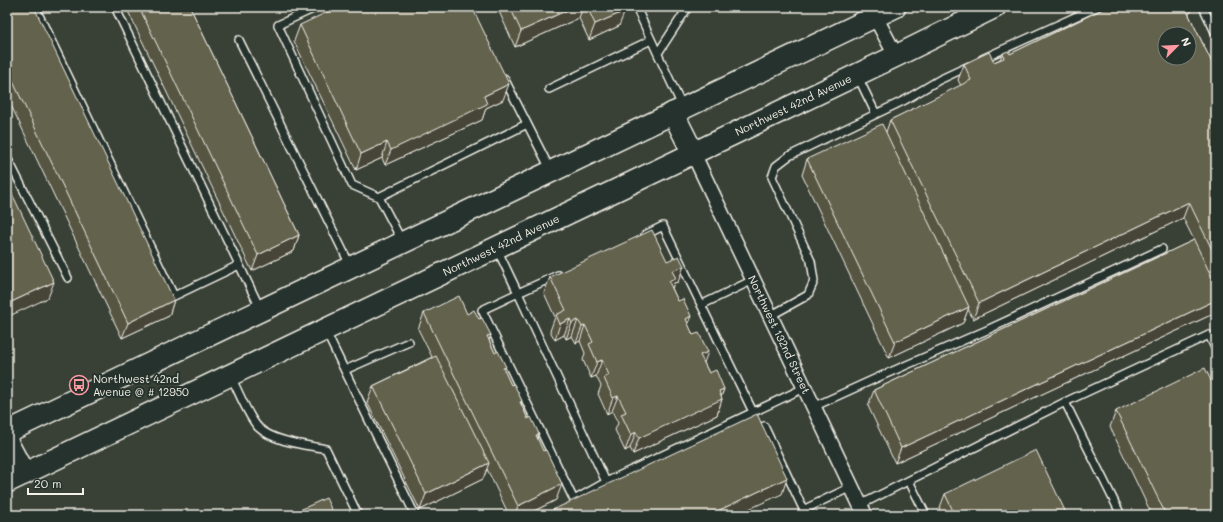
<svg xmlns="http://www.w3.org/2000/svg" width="1223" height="522" font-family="Mali,sans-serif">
	<rect width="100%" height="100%" fill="#394137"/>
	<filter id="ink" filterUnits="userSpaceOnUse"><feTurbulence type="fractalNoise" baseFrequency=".025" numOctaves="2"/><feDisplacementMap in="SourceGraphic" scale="8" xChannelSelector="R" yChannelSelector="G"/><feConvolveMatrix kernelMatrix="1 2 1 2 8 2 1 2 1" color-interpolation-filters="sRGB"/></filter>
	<g filter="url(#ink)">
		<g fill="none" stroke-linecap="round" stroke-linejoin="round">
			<g stroke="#f4f1e8" stroke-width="10">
				<path id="lane" d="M 35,7 L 174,296 L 239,265
					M 115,7 L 260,308
					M 317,7 L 278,25 L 352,185 L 379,197 L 402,241
					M 636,7 L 682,106
					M 1203,7 L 1216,34
					M 239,40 L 350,265
					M 658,53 L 688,7
					M 982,59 L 1097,7
					M 858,77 L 876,114
					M 504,78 L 550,169
					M 549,89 L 651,40
					M 7,158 L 13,169
					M 7,172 L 13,169 L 68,278
					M 379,197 L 527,124
					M 645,235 L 663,226 L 753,412
					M 497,249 L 518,293 L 482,310 L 574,500 L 606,482
					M 558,275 L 518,293 L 606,482 L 804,388
					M 701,305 L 753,280
					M 770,316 L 808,295 L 814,281 L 811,261 L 772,177 L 776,166 L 789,156 L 905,100 L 939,80 L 969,66
					M 326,332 L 415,515
					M 345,370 L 409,342
					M 231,377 C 238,390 249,419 259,428 C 274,442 307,445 326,449 L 358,515
					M 1065,402 L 1121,515
					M 813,407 L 879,377 L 987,330 L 1162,249
					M 764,426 L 806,515
					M 909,481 L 926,515
					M 860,505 L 1065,402 L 1209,335 L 1216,350
					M 803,510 L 851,487"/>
			</g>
			<g stroke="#f4f1e8" stroke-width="17">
				<g id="street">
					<path d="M 870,7 L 896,56"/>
					<path id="s1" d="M 693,153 L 865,515"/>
				</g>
			</g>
			<g stroke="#f4f1e8" stroke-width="24">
				<g id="secondary">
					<path d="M 673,113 L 693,153"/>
					<path d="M 7,432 L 895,7"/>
					<path d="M 7,442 L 24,474"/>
					<path id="s2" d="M 7,482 L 896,56 L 995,7"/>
				</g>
			</g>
			<use href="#lane" stroke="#26332d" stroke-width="7"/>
			<use href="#street" stroke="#26332d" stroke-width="14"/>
			<use href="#secondary" stroke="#26332d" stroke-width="21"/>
		</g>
		<path fill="#565443" stroke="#f4f1e8" d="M 7,7 L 174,300 L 169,316 L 122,338 L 7,97 Z
			M 126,7 L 190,7 L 299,235 L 294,251 L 252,271 Z
			M 497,7 L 623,7 L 619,26 L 589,40 L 579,18 L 515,47 Z
			M 1107,7 L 1193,7 L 1191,12 L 1189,13 L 1189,15 L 1216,71 L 1216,311 L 1215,313 L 895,463 L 868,406 L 874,390 L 1194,240 L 1183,218 L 973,319 L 968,309 L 963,323 L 889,358 L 802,175 L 807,159 L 886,132 L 890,120 L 961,86 L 958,80 L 964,64 L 994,62 L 1000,59 L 1003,53 L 1010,54 Z
			M 300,25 L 503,100 L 486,108 L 482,120 L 385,165 L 382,158 L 356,170 L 294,41 Z
			M 667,261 L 678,282 L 674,283 L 672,288 L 688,324 L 704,363 L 709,373 L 724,389 L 721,397 L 722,399 L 717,415 L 633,454 L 630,448 L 625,451 L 615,430 L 618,423 L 612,411 L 607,414 L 598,394 L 601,386 L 596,376 L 591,378 L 583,360 L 585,353 L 580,341 L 576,343 L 572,336 L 566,339 L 564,335 L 555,340 L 550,331 L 555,317 L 544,293 L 550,277 Z
			M 424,313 L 479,319 L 491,335 L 489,340 L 495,353 L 511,385 L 522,401 L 521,404 L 528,419 L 539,434 L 537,438 L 556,500 L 526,515 L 509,515 L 487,469 L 483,479 L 420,510 L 367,402 L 373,386 L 432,357 L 418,329 Z
			M 1116,411 L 1216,515 L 1152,515 L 1110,427 Z
			M 945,494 L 1067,515 L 942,515 L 939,510 Z"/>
		<path fill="#464537" stroke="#f4f1e8" d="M 574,7 L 583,7 L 579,18 L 515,47 L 521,31 Z
			M 760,7 L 766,7 L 759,10 Z
			M 1187,7 L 1193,7 L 1191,12 L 1189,13 L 1186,21 L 1180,25 Z
			M 625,11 L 619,26 L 589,40 L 595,24 Z
			M 509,84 L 503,100 L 486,108 L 482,120 L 385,165 L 391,150 L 484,96 Z
			M 387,142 L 382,158 L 356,170 L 361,154 Z
			M 1189,202 L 1183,218 L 973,319 L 979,303 Z
			M 299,235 L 294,251 L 252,271 L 258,255 Z
			M 684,266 L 678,282 L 674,283 L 670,294 L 663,297 L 672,271 Z
			M 54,282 L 48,298 L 7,317 L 7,304 Z
			M 174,300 L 169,316 L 122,338 L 128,323 Z
			M 1216,300 L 1216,311 L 1215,313 L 895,463 L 901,448 Z
			M 969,307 L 963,323 L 889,358 L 895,342 Z
			M 691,316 L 685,332 L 686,319 Z
			M 570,319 L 564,335 L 555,340 L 560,324 Z
			M 578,320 L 572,336 L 566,339 L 572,323 Z
			M 585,325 L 580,341 L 576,343 L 582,327 Z
			M 491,335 L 485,350 L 487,336 Z
			M 708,352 L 702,368 L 700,355 Z
			M 602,360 L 596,376 L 591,378 L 597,362 Z
			M 724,389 L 720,400 L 722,399 L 717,415 L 633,454 L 639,438 L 719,391 Z
			M 618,396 L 612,411 L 607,414 L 613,398 Z
			M 636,432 L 630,448 L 625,451 L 631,435 Z
			M 489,463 L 483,479 L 420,510 L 426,494 Z
			M 787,478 L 782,494 L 736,515 L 709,515 Z
			M 562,484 L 556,500 L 526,515 L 515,515 L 518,506 Z"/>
		<path fill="#64624e" stroke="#f4f1e8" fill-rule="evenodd" d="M 7,7 L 34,7 L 174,300 L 128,323 L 7,69 Z
			M 139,7 L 190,7 L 299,235 L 258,255 Z
			M 338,7 L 472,7 L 509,84 L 484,96 L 487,104 L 391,150 L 387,142 L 361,154 L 300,25 Z
			M 510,7 L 574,7 L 521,31 Z
			M 587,7 L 623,7 L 625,11 L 595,24 Z
			M 1107,7 L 1189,7 L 1186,9 L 1216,71 L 1216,258 L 1189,202 L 979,303 L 890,120 L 971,80 L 964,64 L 989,52 L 994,62 L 1004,58 L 1003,53 L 1008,51 L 1010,54 ZM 1165,34 L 1189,34 L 1189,58 L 1165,58 Z
			M 882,124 L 969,307 L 895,342 L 807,159 Z
			M 7,185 L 8,185 L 54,282 L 7,304 Z
			M 652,230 L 667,261 L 679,256 L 684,266 L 672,271 L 676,278 L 669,282 L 678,301 L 683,299 L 691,316 L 686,319 L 693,335 L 699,333 L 708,352 L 700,355 L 709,373 L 716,370 L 724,389 L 719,391 L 722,399 L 639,438 L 636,432 L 631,435 L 621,414 L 626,412 L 618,396 L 613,398 L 604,378 L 609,375 L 602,360 L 597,362 L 589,344 L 593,342 L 585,325 L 582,327 L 578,320 L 572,323 L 570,319 L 560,324 L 556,315 L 566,310 L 550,277 Z
			M 1194,240 L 1216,286 L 1216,300 L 901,448 L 874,390 Z
			M 459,296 L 467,314 L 474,310 L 479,319 L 482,318 L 491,335 L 487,336 L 495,353 L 498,351 L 506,367 L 503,368 L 511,385 L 514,384 L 522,401 L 520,402 L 528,419 L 531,417 L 539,434 L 536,435 L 543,451 L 546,450 L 562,484 L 518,506 L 424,313 Z
			M 436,356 L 489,463 L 426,494 L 373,386 Z
			M 1205,368 L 1216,391 L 1216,515 L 1166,515 L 1116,411 Z
			M 757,414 L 787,478 L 709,515 L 542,515 Z
			M 1036,450 L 1067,515 L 955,515 L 945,494 Z
			M 326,498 L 334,515 L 289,515 Z"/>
	</g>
	<defs>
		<g id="bus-ring" transform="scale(1)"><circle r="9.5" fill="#26332d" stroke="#ff9aa2" stroke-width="1.5"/><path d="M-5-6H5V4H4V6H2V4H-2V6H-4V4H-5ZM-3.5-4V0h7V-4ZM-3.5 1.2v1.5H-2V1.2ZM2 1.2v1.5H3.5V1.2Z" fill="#ff9aa2"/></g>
	</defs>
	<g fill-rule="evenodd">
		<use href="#bus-ring" x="79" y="385"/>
	</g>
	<g text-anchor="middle" stroke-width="4" stroke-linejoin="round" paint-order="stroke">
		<g font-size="11" fill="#f4f1e8" stroke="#26332d">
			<text dy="4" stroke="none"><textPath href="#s2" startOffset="872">Northwest 42nd Avenue</textPath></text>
			<text dy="4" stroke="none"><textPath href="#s2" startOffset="548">Northwest 42nd Avenue</textPath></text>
			<text dy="4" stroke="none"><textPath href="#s1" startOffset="201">Northwest 132nd Street</textPath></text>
		</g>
		<g font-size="11" fill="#f4f1e8" stroke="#26332d" text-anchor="start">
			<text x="93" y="383">Northwest 42nd<tspan x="93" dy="13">Avenue @ # 12950</tspan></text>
		</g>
	</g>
	<rect width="1223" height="522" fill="none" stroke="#26332d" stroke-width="24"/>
	<rect x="12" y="12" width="1199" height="498" fill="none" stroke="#f4f1e8" stroke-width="1.5" filter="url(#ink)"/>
	<g transform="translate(1177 46) rotate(66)"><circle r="19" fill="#26332d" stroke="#787f78"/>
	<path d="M0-3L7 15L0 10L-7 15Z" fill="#ff9aa2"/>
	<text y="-6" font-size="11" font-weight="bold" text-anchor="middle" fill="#f4f1e8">N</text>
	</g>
	<path d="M28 488v6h55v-6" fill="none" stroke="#f4f1e8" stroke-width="2"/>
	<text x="34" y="488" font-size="12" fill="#f4f1e8" stroke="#26332d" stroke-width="3" paint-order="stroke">20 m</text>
</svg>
